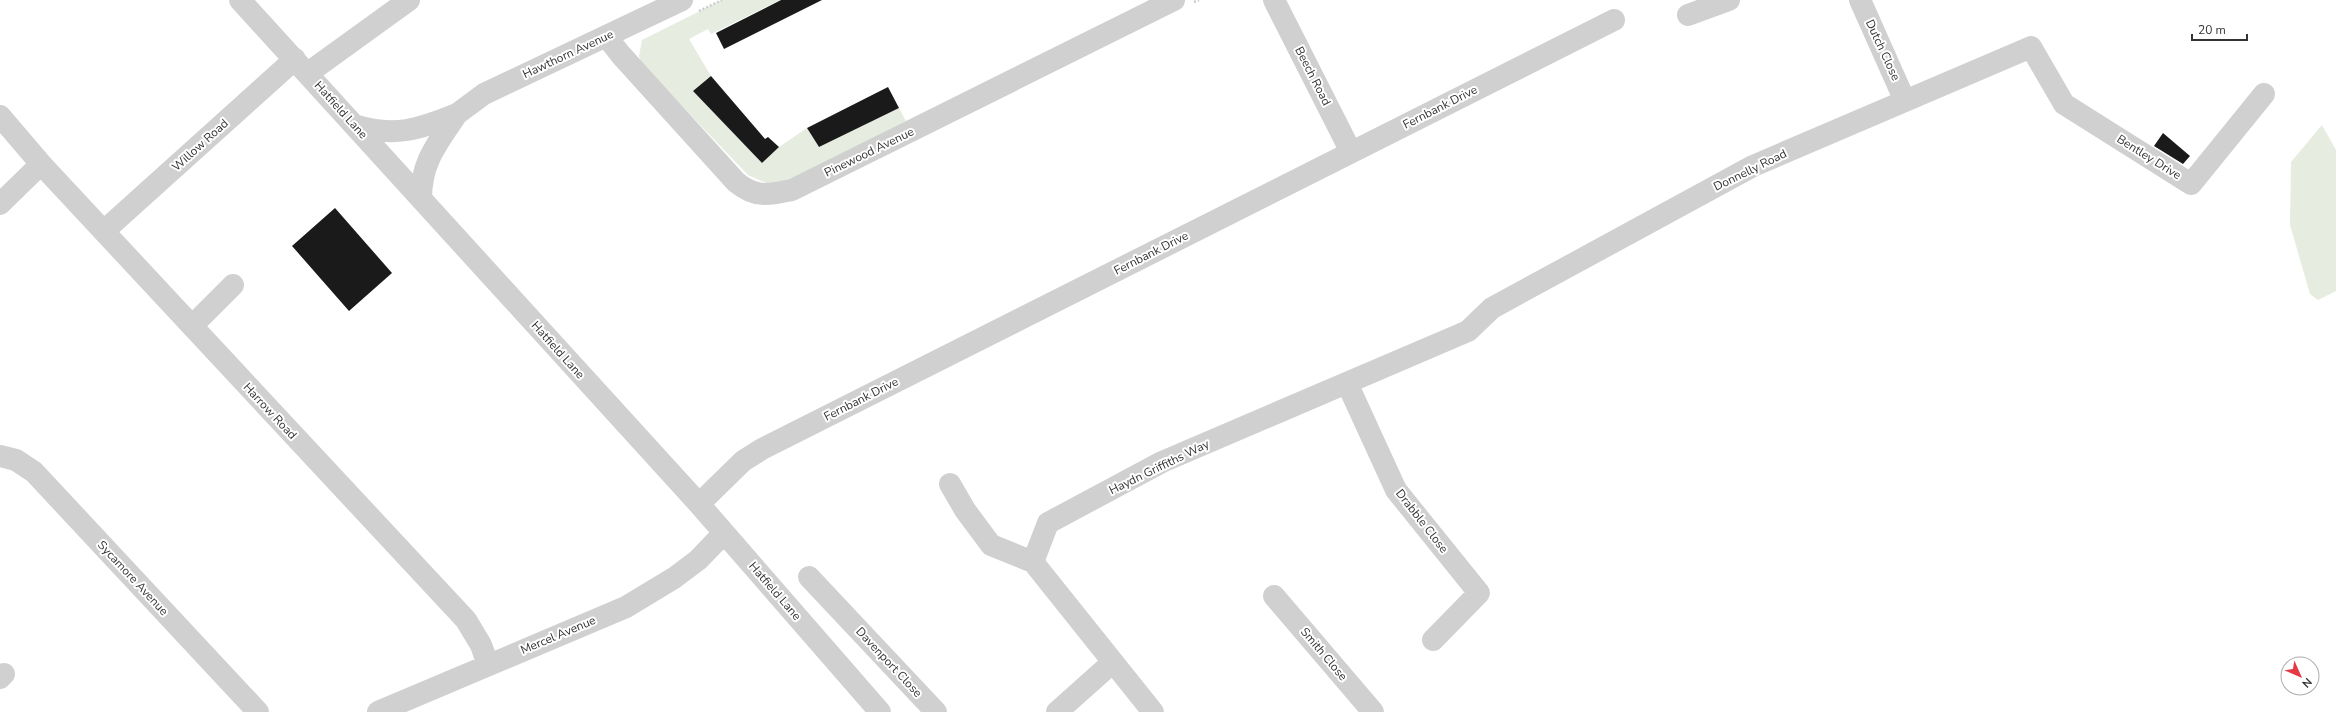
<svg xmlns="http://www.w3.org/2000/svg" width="2336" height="712" font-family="'Nunito Sans',sans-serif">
	<rect width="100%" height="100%" fill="#fff"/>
	<path fill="#e6ecdf" d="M 722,0 L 780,0 L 711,34 L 708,29 L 689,39 L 711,76 L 693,91 L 762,163 L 779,147 L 807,128 L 819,147 L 899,108 L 906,121 L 787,182 L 770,185 L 748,175 L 641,63 L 639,56 L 642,40 Z
		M 2322,125 L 2336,150 L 2336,291 L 2318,300 L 2310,294 L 2290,225 L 2291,162 Z"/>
	<path fill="#1a1a1a" d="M 781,0 L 822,0 L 724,49 L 716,33 Z
		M 711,76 L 765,139 L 768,137 L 779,147 L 762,163 L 693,91 Z
		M 888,87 L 899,108 L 819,147 L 807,128 Z
		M 2163,133 L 2190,156 L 2183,164 L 2154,146 Z
		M 335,208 L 392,273 L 349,311 L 292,246 Z"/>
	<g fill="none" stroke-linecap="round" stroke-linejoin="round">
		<path stroke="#cdcdcd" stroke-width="2.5" stroke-dasharray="2 2" stroke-linecap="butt" d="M 1194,2 L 1199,0
			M 699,11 L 722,0"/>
		<path stroke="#d0d0d0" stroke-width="22" d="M 240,0 L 699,504 L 880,712
			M 1274,0 L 1351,152
			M 1860,0 L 1905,101
			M 1688,15 L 1729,0
			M 606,36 L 621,55 L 736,182 C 755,198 769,195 792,190 L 1174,0
			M 308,73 L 409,0
			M 457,114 L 484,94 L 682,0
			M 0,116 L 41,164 L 466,620 L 481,645 L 488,665
			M 354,125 C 394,138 420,129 457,114 C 437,144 421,162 421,199
			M 0,204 L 41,164
			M 104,231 L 295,59
			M 192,326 L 233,285
			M 1347,383 L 1396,490 L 1479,593 L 1433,640
			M 0,456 L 16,460 L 34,472 L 258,712
			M 950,484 L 965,510 L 991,545 L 1033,562
			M 699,504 L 743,461 L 762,449 L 1614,20
			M 1033,562 L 1048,523 L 1162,462 L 1468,331 L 1492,308 L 1753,166 L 2031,47 L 2064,104 L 2191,184 L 2264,94
			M 1033,562 L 1153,712
			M 809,577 L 936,712
			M 1274,596 L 1373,712
			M 0,678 L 4,674
			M 378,712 L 626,607 L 674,578 L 698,560 L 724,533
			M 1057,712 L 1113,662"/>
	</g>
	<g text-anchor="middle" stroke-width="4" stroke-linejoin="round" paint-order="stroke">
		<g font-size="12" fill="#333" stroke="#fff">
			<text transform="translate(1883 50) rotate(65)" y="4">Dutch Close</text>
			<text transform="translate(568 54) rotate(-25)" y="4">Hawthorn Avenue</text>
			<text transform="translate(1313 76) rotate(63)" y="4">Beech Road</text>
			<text transform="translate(1440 107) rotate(-27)" y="4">Fernbank Drive</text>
			<text transform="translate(341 110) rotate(48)" y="4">Hatfield Lane</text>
			<text transform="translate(200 145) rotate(-42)" y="4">Willow Road</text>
			<text transform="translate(869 152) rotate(-26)" y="4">Pinewood Avenue</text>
			<text transform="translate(2149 157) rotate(32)" y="4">Bentley Drive</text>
			<text transform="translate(1750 170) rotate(-26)" y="4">Donnelly Road</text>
			<text transform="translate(1151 253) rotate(-27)" y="4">Fernbank Drive</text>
			<text transform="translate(558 350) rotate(48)" y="4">Hatfield Lane</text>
			<text transform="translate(861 399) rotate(-27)" y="4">Fernbank Drive</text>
			<text transform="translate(270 411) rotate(47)" y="4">Harrow Road</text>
			<text transform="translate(1159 467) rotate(-26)" y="4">Haydn Griffiths Way</text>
			<text transform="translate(1422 521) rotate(52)" y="4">Drabble Close</text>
			<text transform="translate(133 578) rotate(47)" y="4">Sycamore Avenue</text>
			<text transform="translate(775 591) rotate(49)" y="4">Hatfield Lane</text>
			<text transform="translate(558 635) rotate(-23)" y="4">Mercel Avenue</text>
			<text transform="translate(1324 654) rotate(50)" y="4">Smith Close</text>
			<text transform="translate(889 662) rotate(47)" y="4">Davenport Close</text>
		</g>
	</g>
	<g transform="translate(2300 676) rotate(135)"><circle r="19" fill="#ffffff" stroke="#adadad"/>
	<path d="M0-3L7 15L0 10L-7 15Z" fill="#e63946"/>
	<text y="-6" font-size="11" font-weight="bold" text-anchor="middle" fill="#333333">N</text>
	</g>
	<path d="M2192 34v6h55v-6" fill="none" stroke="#333333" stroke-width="2"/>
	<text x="2198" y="34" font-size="12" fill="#333333" stroke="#ffffff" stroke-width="3" paint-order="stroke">20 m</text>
</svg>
